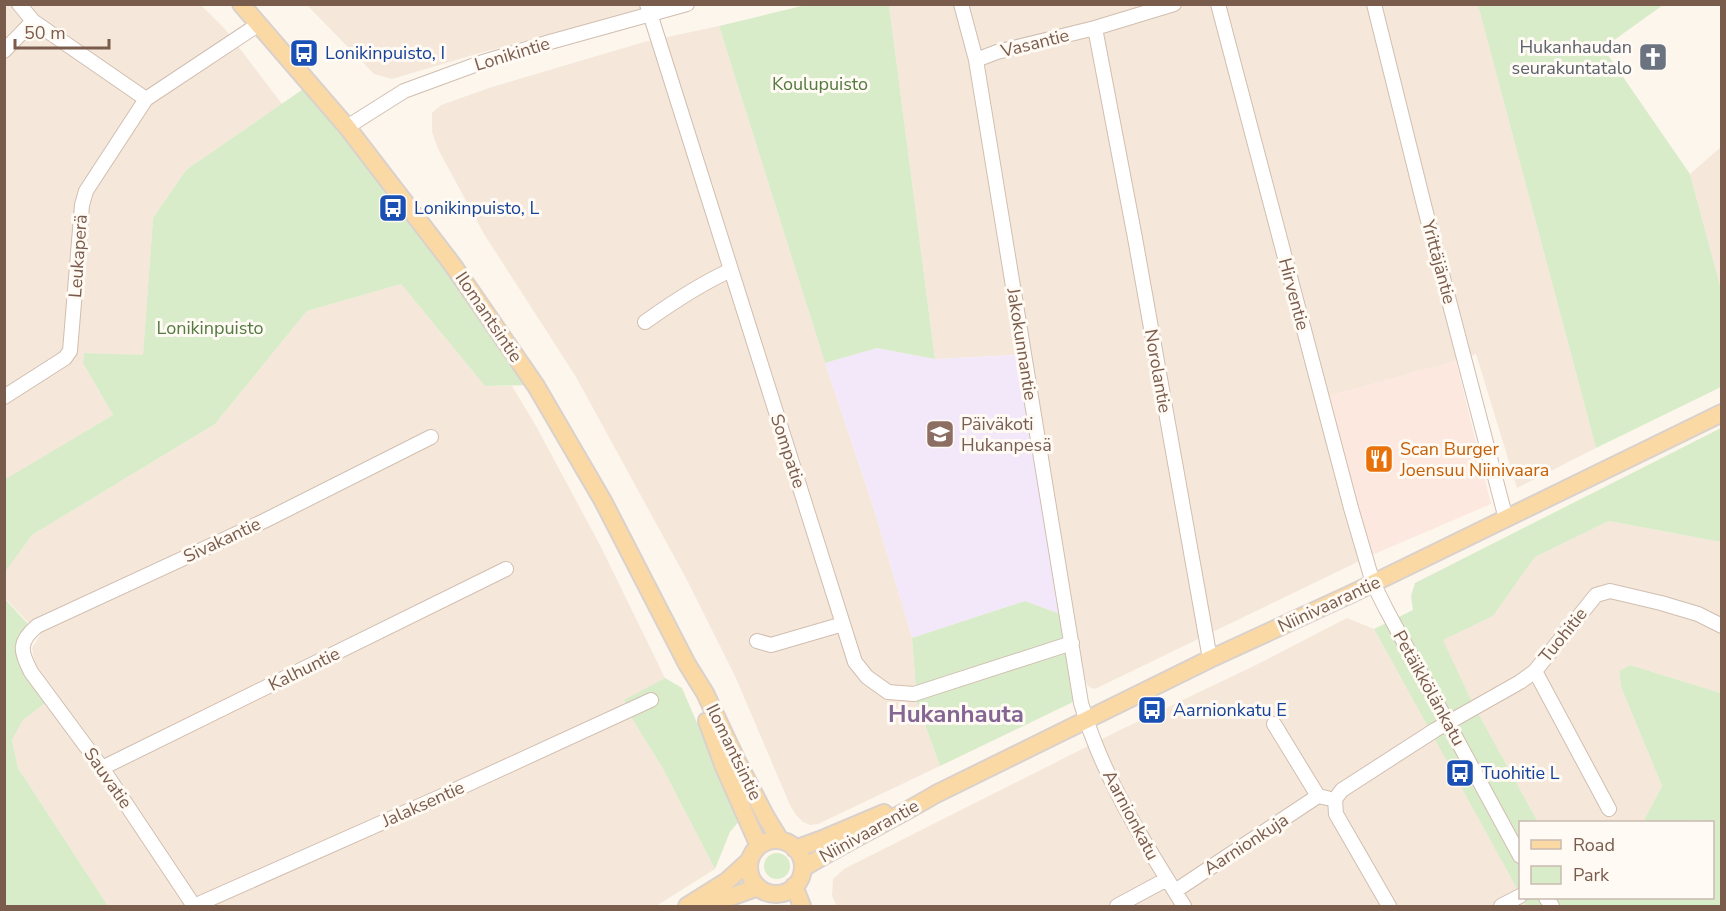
<svg xmlns="http://www.w3.org/2000/svg" width="1726" height="911" font-family="'Nunito Sans',sans-serif">
	<rect width="100%" height="100%" fill="#fdf6ec"/>
	<path fill="#f5e8da" d="M 4,5 L 201,5 L 225,29 L 282,104 L 186,170 L 153,218 L 143,356 L 84,353 L 83,363 L 113,415 L 5,480 Z
		M 307,5 L 658,5 L 473,55 L 392,79 L 374,74 Z
		M 889,5 L 1478,5 L 1596,448 L 1517,488 L 1476,354 L 1456,361 L 1329,396 L 1372,555 L 1097,688 L 1093,689 L 1088,686 L 1084,677 L 1031,354 L 935,359 Z
		M 719,26 L 825,363 L 873,506 L 912,638 L 917,703 L 940,766 L 818,824 L 810,825 L 803,822 L 796,815 L 790,805 L 735,676 L 687,580 L 576,377 L 484,234 L 438,149 L 432,132 L 432,113 L 441,105 L 492,87 L 644,42 Z
		M 1721,147 L 1721,289 L 1690,174 Z
		M 401,284 L 485,386 L 512,386 L 536,426 L 601,547 L 665,678 L 624,701 L 631,717 L 662,767 L 715,869 L 656,906 L 108,906 L 18,768 L 12,740 L 23,720 L 57,694 L 35,666 L 32,648 L 40,635 L 5,598 L 4,572 L 32,535 L 215,424 L 307,311 Z
		M 1609,521 L 1721,542 L 1721,693 L 1630,665 L 1619,671 L 1621,687 L 1662,786 L 1643,822 L 1538,822 L 1472,702 L 1442,640 L 1493,616 L 1535,557 Z
		M 1347,618 L 1374,629 L 1527,906 L 837,906 L 832,896 L 833,879 L 844,869 L 1118,731 L 1260,663 Z"/>
	<path fill="#fde8e0" d="M 1456,361 L 1491,504 L 1372,555 L 1328,396 Z"/>
	<path fill="#f3e8fa" d="M 877,348 L 935,359 L 1017,355 L 1060,614 L 1025,601 L 912,638 L 873,506 L 825,363 Z"/>
	<path fill="#d8ecc9" d="M 1560,4 L 1561,6 L 1563,4 L 1663,5 L 1603,48 L 1690,174 L 1721,289 L 1721,387 L 1596,448 L 1478,5 Z
		M 806,5 L 889,5 L 935,359 L 877,348 L 825,363 L 719,26 Z
		M 309,85 L 538,385 L 485,386 L 401,284 L 307,311 L 215,424 L 32,535 L 5,572 L 4,480 L 113,415 L 83,363 L 84,353 L 143,355 L 153,218 L 186,170 Z
		M 1721,428 L 1721,542 L 1609,521 L 1535,557 L 1493,616 L 1443,640 L 1472,702 L 1538,822 L 1520,822 L 1520,894 L 1374,629 L 1413,610 L 1411,596 L 1415,583 Z
		M 4,598 L 29,625 L 20,641 L 48,701 L 23,720 L 12,740 L 18,768 L 108,906 L 5,906 Z
		M 1025,601 L 1060,614 L 1073,702 L 940,766 L 917,703 L 912,638 Z
		M 1630,665 L 1721,693 L 1721,906 L 1527,906 L 1522,898 L 1712,898 L 1712,822 L 1701,822 L 1695,820 L 1692,822 L 1643,822 L 1662,786 L 1621,687 L 1619,671 Z
		M 665,678 L 682,688 L 739,821 L 730,832 L 715,869 L 662,767 L 631,717 L 624,700 Z
		M764 866a13 13 0 1 1 26 0a13 13 0 1 1-26 0Z"/>
	<g fill="none" stroke-linecap="round" stroke-linejoin="round">
		<g stroke="#d1beb0" stroke-width="16">
			<path id="minor" d="M 19,4 L 33,21 L 146,99 L 259,24
				M 647,4 L 855,662 L 867,677 L 888,692 L 914,694 L 1072,643
				M 961,4 L 976,60 L 1081,703 C 1103,778 1143,841 1184,906
				M 1218,4 L 1351,508 L 1373,583 L 1386,609 L 1520,856
				M 1374,4 L 1424,205 L 1506,519
				M 1095,28 L 1174,4
				M 4,51 L 33,21
				M 976,60 L 997,52 L 1095,28 L 1135,238 L 1210,659
				M 347,127 L 404,91 L 483,62 L 550,42 L 687,4
				M 645,322 C 673,302 700,284 731,270
				M 4,397 L 65,358 L 70,351 L 82,205 L 86,191 L 146,99
				M 757,641 L 771,645 L 843,624
				M 1535,671 L 1609,809
				M 1274,724 L 1318,796 L 1327,798
				M 102,768 L 506,569
				M 1175,891 L 1318,796
				M 1546,898 L 1552,906
				M 194,906 L 102,768 L 31,672 C 20,651 18,642 37,626 L 264,521 L 431,437
				M 194,906 L 442,796 L 651,700
				M 1117,906 L 1167,879
				M 1389,906 L 1336,814 L 1335,799 L 1342,790 L 1435,730 L 1520,682 L 1535,671 L 1596,595 L 1610,591 L 1661,603 L 1698,614 L 1722,626
				M 1501,906 L 1520,896"/>
		</g>
		<g stroke="#dad1cd" stroke-width="20">
			<path id="major" d="M 241,4 L 347,127 L 452,264 L 536,386 L 603,501 L 687,664 L 705,693 L 737,761 L 766,817 L 780,840
				M 707,721 L 724,767 L 759,846
				M749 867a27 27 0 1 1 54 0a27 27 0 1 1-54 0Z
				M 795,849 L 820,840 L 884,813
				M 803,868 C 846,842 892,820 936,794 L 1210,659 L 1351,594 L 1722,413
				M 794,886 L 802,906
				M 687,906 L 727,881 L 749,861
				M 706,906 L 758,887"/>
		</g>
		<use href="#minor" stroke="#fff" stroke-width="14"/>
		<use href="#major" stroke="#fbd9a5" stroke-width="16"/>
	</g>
	<defs>
		<g id="bus-square" transform="scale(1.5)"><rect x="-9" y="-9" width="18" height="18" rx="4" fill="#1a4fb4" stroke="#fffaf3"/><path d="M-5-6H5V4H4V6H2V4H-2V6H-4V4H-5ZM-3.5-4V0h7V-4ZM-3.5 1.2v1.5H-2V1.2ZM2 1.2v1.5H3.5V1.2Z" fill="#fff"/></g>
		<g id="church-square" transform="scale(1.5)"><rect x="-9" y="-9" width="18" height="18" rx="4" fill="#6b7280" stroke="#fffaf3"/><path d="M-1.2-6h2.4v3.5h3.3v2.4h-3.3V6h-2.4V-.1h-3.3v-2.4h3.3Z" fill="#fff"/></g>
		<g id="school-square" transform="scale(1.5)"><rect x="-9" y="-9" width="18" height="18" rx="4" fill="#8d6e63" stroke="#fffaf3"/><path d="M0-5L7-2L0 1L-7-2ZM-4 1L0 2.5L4 1V4Q0 6-4 4Z" fill="#fff"/></g>
		<g id="restaurant-square" transform="scale(1.5)"><rect x="-9" y="-9" width="18" height="18" rx="4" fill="#e8710a" stroke="#fffaf3"/><path d="M-5-6h1v4h1v-4h1v4h1v-4h1v5L-1.5 .5V6h-2V.5L-5-1ZM5-6V6H3V1.5H1.5Q1.5-4 5-6Z" fill="#fff"/></g>
	</defs>
	<g fill-rule="evenodd">
		<use href="#bus-square" x="304" y="53"/>
		<use href="#church-square" x="1653" y="57"/>
		<use href="#bus-square" x="393" y="208"/>
		<use href="#school-square" x="940" y="434"/>
		<use href="#restaurant-square" x="1379" y="459"/>
		<use href="#bus-square" x="1152" y="710"/>
		<use href="#bus-square" x="1460" y="773"/>
	</g>
	<g text-anchor="middle" stroke-width="6" stroke-linejoin="round" paint-order="stroke">
		<g font-size="18" fill="#7a5c4d" stroke="#fffaf3">
			<text transform="translate(1035 43) rotate(-14)" y="6">Vasantie</text>
			<text transform="translate(512 54) rotate(-17)" y="6">Lonikintie</text>
			<text transform="translate(78 256) rotate(-86)" y="6">Leukaperä</text>
			<text transform="translate(1439 262) rotate(75)" y="6">Yrittäjäntie</text>
			<text transform="translate(1294 294) rotate(75)" y="6">Hirventie</text>
			<text transform="translate(489 317) rotate(56)" y="6">Ilomantsintie</text>
			<text transform="translate(1022 344) rotate(81)" y="6">Jakokunnantie</text>
			<text transform="translate(1158 371) rotate(80)" y="6">Norolantie</text>
			<text transform="translate(788 451) rotate(72)" y="6">Sompatie</text>
			<text transform="translate(222 540) rotate(-25)" y="6">Sivakantie</text>
			<text transform="translate(1329 604) rotate(-25)" y="6">Niinivaarantie</text>
			<text transform="translate(1563 635) rotate(-51)" y="6">Tuohitie</text>
			<text transform="translate(304 669) rotate(-26)" y="6">Kalhuntie</text>
			<text transform="translate(1429 688) rotate(61)" y="6">Petäikkölänkatu</text>
			<text transform="translate(734 752) rotate(64)" y="6">Ilomantsintie</text>
			<text transform="translate(108 778) rotate(55)" y="6">Sauvatie</text>
			<text transform="translate(423 804) rotate(-24)" y="6">Jalaksentie</text>
			<text transform="translate(1131 815) rotate(62)" y="6">Aarnionkatu</text>
			<text transform="translate(869 831) rotate(-29)" y="6">Niinivaarantie</text>
			<text transform="translate(1246 844) rotate(-33)" y="6">Aarnionkuja</text>
		</g>
		<g font-size="18" fill="#5b616d" stroke="#fffaf3" text-anchor="end">
			<text x="1632" y="53">Hukanhaudan<tspan x="1632" dy="21">seurakuntatalo</tspan></text>
		</g>
		<g font-size="18" fill="#164399" stroke="#fffaf3" text-anchor="start">
			<text x="325" y="59">Lonikinpuisto, I</text>
			<text x="414" y="214">Lonikinpuisto, L</text>
			<text x="1173" y="716">Aarnionkatu E</text>
			<text x="1481" y="779">Tuohitie L</text>
		</g>
		<g font-size="18" fill="#537a41" stroke="#fffaf3">
			<text x="820" y="90">Koulupuisto</text>
			<text x="210" y="334">Lonikinpuisto</text>
		</g>
		<g font-size="18" fill="#785e54" stroke="#fffaf3" text-anchor="start">
			<text x="961" y="430">Päiväkoti<tspan x="961" dy="21">Hukanpesä</tspan></text>
		</g>
		<g font-size="18" fill="#c56008" stroke="#fffaf3" text-anchor="start">
			<text x="1400" y="455">Scan Burger<tspan x="1400" dy="21">Joensuu Niinivaara</tspan></text>
		</g>
		<g font-size="24" font-weight="bold" fill="#846695" stroke="#fffaf3">
			<text x="956" y="722">Hukanhauta</text>
		</g>
	</g>
	<rect width="1726" height="911" fill="none" stroke="#7a5c4d" stroke-width="12"/>
	<rect x="1519" y="821" width="195" height="78" fill="#fffaf3" stroke="#cabbb1" stroke-width="1.5"/>
	<rect x="1531" y="840" width="30" height="9" fill="#fbd9a5" stroke="#cabbb1" stroke-width="1.5"/>
	<text x="1573" y="851" font-size="18" fill="#7a5c4d">Road</text>
	<rect x="1531" y="866" width="30" height="18" fill="#d8ecc9" stroke="#cabbb1" stroke-width="1.5"/>
	<text x="1573" y="881" font-size="18" fill="#7a5c4d">Park</text>
	<path d="M15 39v9h94v-9" fill="none" stroke="#7a5c4d" stroke-width="3"/>
	<text x="24" y="39" font-size="18" fill="#7a5c4d" stroke="#fffaf3" stroke-width="4.5" paint-order="stroke">50 m</text>
</svg>
